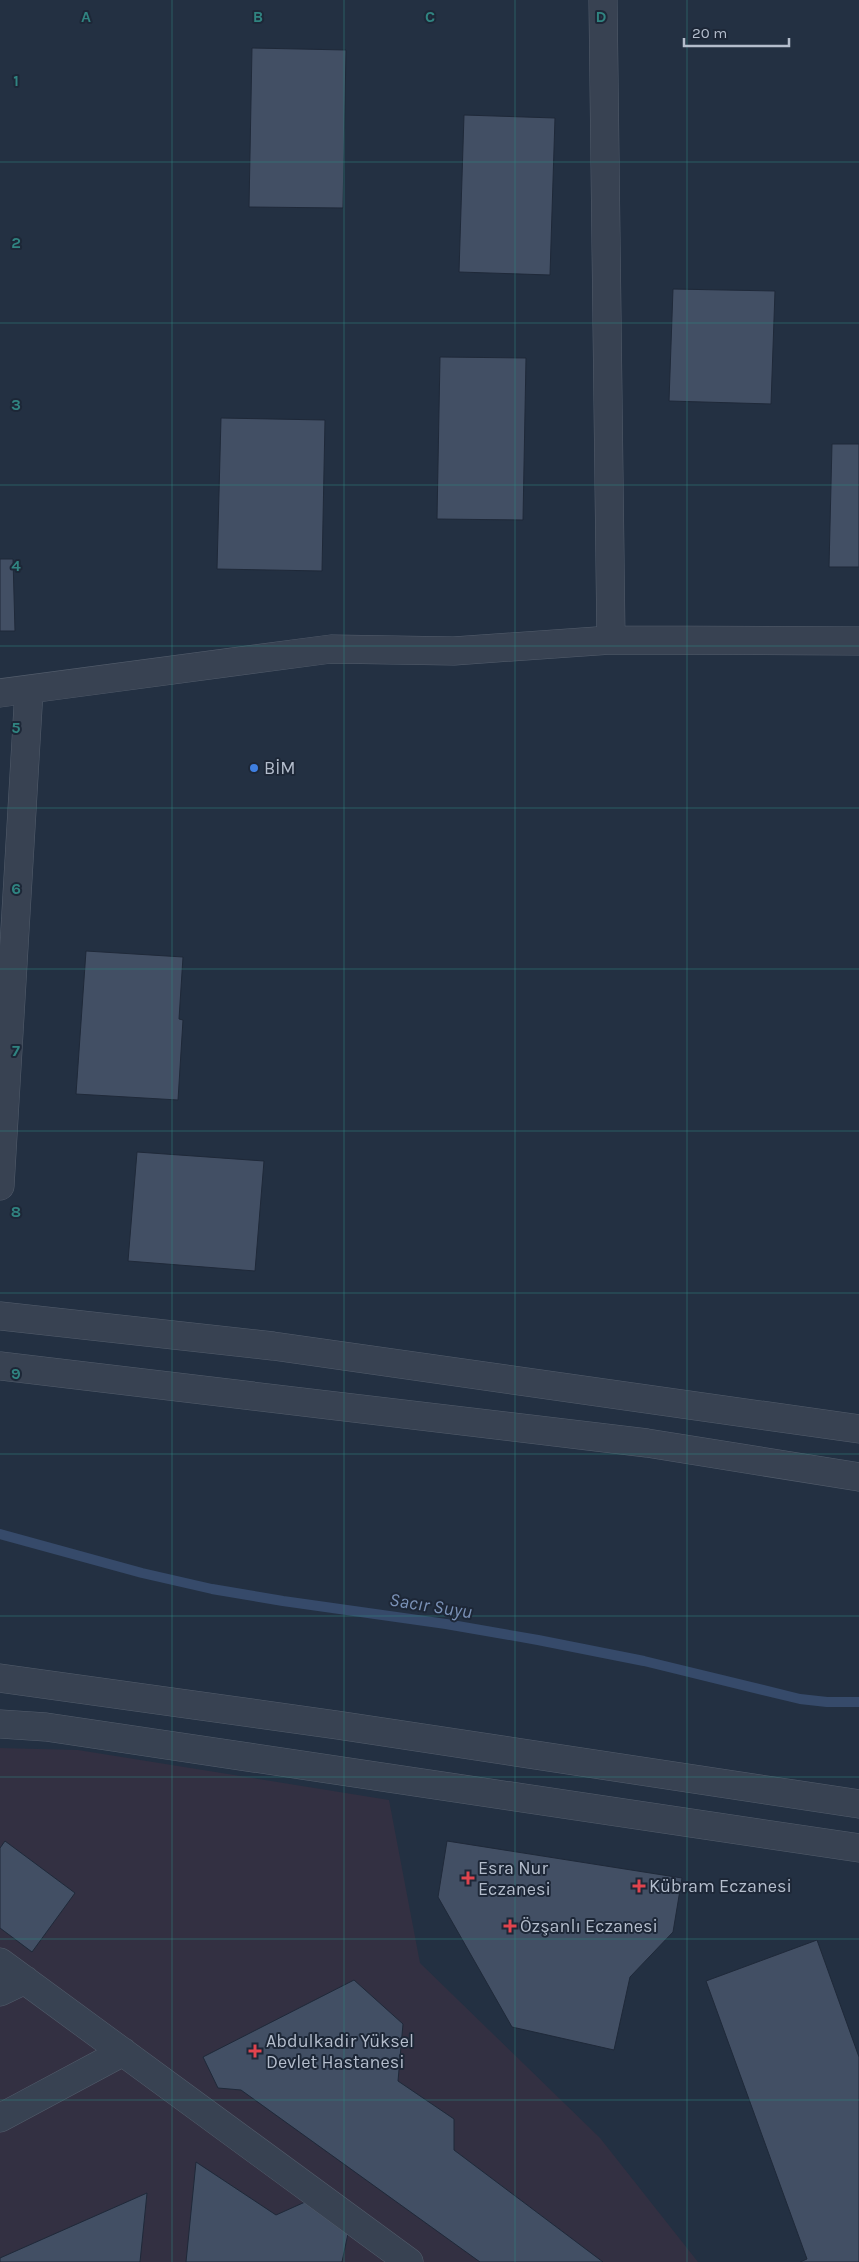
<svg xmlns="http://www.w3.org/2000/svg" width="859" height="2262" font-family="Karla,sans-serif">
	<rect width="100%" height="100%" fill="#233042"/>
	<path fill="#333042" d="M 0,1748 L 78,1750 L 389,1800 L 420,1963 L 600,2138 L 698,2262 L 0,2262 Z"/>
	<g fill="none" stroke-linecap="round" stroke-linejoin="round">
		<path stroke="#364a6a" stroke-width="10" d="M 0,1534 L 142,1573 L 212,1589 L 283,1601 L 446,1624 L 538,1640 L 644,1661 L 800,1699 L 827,1702 L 859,1702"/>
	</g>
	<path fill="#424f64" stroke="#1f2939" d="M 252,48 L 346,50 L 343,208 L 249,207 Z
		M 464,115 L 555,118 L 550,275 L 459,272 Z
		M 673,289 L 775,291 L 771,404 L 669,401 Z
		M 440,357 L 526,358 L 523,520 L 437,519 Z
		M 221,418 L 325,420 L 322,571 L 217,569 Z
		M 832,444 L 859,444 L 859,567 L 829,567 Z
		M 0,559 L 13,559 L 15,631 L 0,631 Z
		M 86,951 L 183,957 L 179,1019 L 183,1020 L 178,1100 L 76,1094 Z
		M 137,1152 L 264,1161 L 255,1271 L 128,1261 Z
		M 5,1841 L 75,1893 L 32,1952 L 0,1928 L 0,1848 Z
		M 447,1841 L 682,1878 L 673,1932 L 630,1977 L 614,2050 L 512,2027 L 438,1897 Z
		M 817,1940 L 859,2057 L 859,2262 L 800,2262 L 807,2259 L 706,1981 Z
		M 354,1980 L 403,2024 L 398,2081 L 454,2119 L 454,2150 L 603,2262 L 480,2262 L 241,2090 L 218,2088 L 203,2057 Z
		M 196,2162 L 276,2215 L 314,2198 L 350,2224 L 342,2262 L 186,2262 Z
		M 147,2193 L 140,2262 L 0,2262 L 0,2258 Z"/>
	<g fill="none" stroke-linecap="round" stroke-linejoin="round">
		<g stroke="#535d6c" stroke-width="29">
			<path id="minor" d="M 603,0 L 611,640
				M 0,693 L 331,649 L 454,651 L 611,640 L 859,641
				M 0,1186 L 29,690
				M 0,1316 L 273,1346 L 859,1429
				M 0,1366 L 647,1443 L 859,1477
				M 0,1678 L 337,1725 L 859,1804
				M 0,1724 L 46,1727 L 859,1848
				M 0,1962 L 409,2262
				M 0,1992 L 25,1980
				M 0,2118 L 123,2052"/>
		</g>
		<use href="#minor" stroke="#384252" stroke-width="28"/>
	</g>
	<path fill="none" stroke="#308481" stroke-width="1" stroke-opacity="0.55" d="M 172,0 L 172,2262M 344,0 L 344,2262M 515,0 L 515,2262M 687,0 L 687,2262M 0,162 L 859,162M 0,323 L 859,323M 0,485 L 859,485M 0,646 L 859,646M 0,808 L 859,808M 0,969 L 859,969M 0,1131 L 859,1131M 0,1293 L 859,1293M 0,1454 L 859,1454M 0,1616 L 859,1616M 0,1777 L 859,1777M 0,1939 L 859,1939M 0,2100 L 859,2100"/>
	<circle fill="#3f7fe0" stroke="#1d2737" stroke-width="2" cx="254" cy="768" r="5"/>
	<g fill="#e0444e" stroke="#1d2737" stroke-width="2">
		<path d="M465.5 1870.5h5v5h5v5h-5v5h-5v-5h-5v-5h5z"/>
		<path d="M636.5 1878.5h5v5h5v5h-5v5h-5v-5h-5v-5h5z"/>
		<path d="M507.5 1918.5h5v5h5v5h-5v5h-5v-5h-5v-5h5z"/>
		<path d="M252.5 2043.5h5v5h5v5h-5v5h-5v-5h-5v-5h5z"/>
	</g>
	<g text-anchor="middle" stroke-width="4" stroke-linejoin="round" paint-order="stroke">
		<g font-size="18" fill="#b4bdcc" stroke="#1d2737" text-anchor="start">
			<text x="264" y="774">BİM</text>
			<text x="478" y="1874">Esra Nur<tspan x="478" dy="21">Eczanesi</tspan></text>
			<text x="649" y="1892">Kübram Eczanesi</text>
			<text x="520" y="1932">Özşanlı Eczanesi</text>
			<text x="266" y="2047">Abdulkadir Yüksel<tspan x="266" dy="21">Devlet Hastanesi</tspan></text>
		</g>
		<g font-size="19" font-style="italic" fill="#7a91b6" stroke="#1d2737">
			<text transform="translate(431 1605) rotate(9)" y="7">Sacır Suyu</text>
		</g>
	</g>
	<g font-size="16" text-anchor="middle" font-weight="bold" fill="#308481" stroke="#1d2737" stroke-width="4" stroke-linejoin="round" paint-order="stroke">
		<text x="86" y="22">A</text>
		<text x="258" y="22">B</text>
		<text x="430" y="22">C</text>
		<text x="601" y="22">D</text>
		<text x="16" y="86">1</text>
		<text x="16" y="248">2</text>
		<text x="16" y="410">3</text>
		<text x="16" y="571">4</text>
		<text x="16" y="733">5</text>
		<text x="16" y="894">6</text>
		<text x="16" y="1056">7</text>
		<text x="16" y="1217">8</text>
		<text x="16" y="1379">9</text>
	</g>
	<path d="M684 38v8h105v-8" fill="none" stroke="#b4bdcc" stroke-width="2.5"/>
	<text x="692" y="38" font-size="15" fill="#b4bdcc" stroke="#1d2737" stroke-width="4" paint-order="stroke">20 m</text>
</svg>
